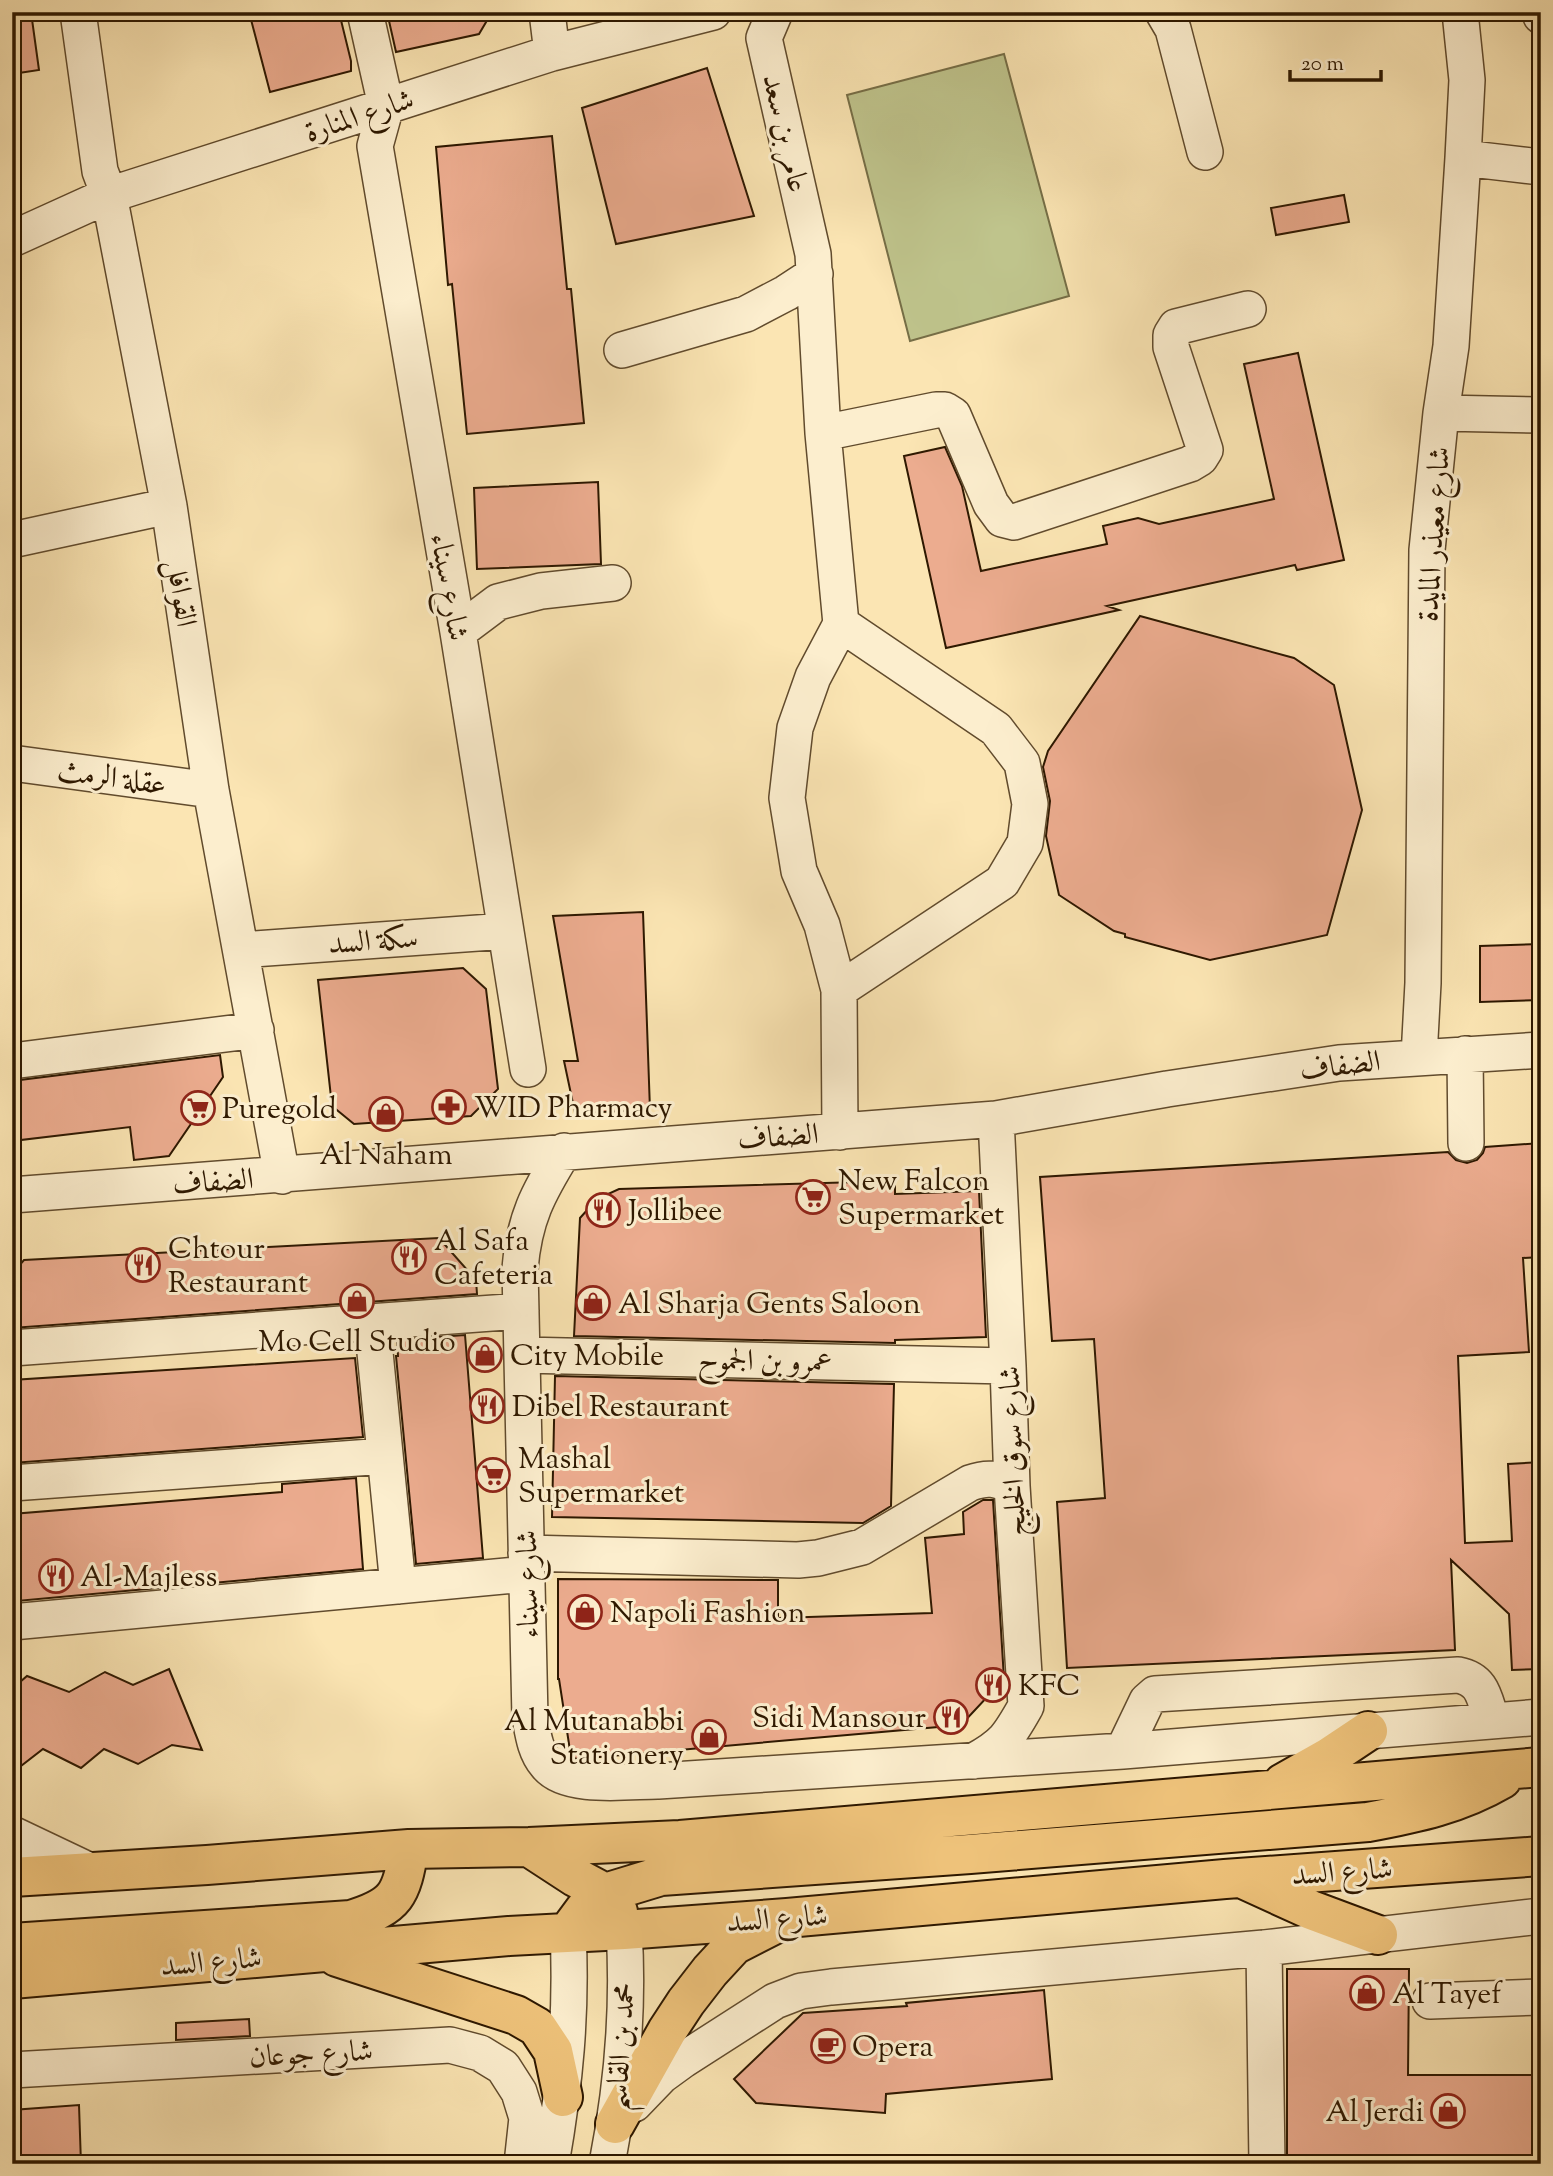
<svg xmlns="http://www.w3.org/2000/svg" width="1553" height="2176" font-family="'Sorts Mill Goudy',Amiri,serif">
	<rect width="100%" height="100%" fill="#fbe5b3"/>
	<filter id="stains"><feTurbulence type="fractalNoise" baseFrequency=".00286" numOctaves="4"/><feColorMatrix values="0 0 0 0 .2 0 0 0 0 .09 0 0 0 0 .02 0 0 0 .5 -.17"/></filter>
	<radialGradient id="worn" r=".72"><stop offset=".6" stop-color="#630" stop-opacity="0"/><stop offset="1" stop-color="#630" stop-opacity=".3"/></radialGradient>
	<path fill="#bfc48c" stroke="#766e46" stroke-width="2" d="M 1004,54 L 1069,296 L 910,341 L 847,95 Z"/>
	<path fill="#ecac8f" stroke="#2e1800" stroke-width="2" d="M 12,12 L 31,12 L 39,70 L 12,74 Z
		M 249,12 L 339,12 L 351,61 L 351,71 L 270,92 Z
		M 387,12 L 492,12 L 479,34 L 396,52 Z
		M 707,68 L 754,216 L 616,244 L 582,108 Z
		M 552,136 L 567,289 L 571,289 L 584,423 L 467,434 L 452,284 L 448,285 L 436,147 Z
		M 1344,195 L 1349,222 L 1276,235 L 1271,208 Z
		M 1298,353 L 1344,560 L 1297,570 L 1295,565 L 1107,606 L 1119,610 L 946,648 L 904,456 L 945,447 L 962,486 L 981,571 L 1107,544 L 1103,526 L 1138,518 L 1159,524 L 1274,499 L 1244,364 Z
		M 598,482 L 601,564 L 477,569 L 474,488 Z
		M 1140,616 L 1294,658 L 1334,685 L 1362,810 L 1327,935 L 1210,960 L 1125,937 L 1125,934 L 1114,931 L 1059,895 L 1046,836 L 1050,801 L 1043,767 L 1048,751 Z
		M 643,912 L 650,1110 L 575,1113 L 564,1061 L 578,1061 L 553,916 Z
		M 1541,944 L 1541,1000 L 1480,1002 L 1480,946 Z
		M 463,968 L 486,989 L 498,1089 L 471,1116 L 354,1124 L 332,1106 L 318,980 Z
		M 220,1055 L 223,1077 L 169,1156 L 134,1160 L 130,1127 L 12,1141 L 12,1081 Z
		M 1541,1143 L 1541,1257 L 1523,1258 L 1529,1352 L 1458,1356 L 1465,1543 L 1512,1541 L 1508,1464 L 1541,1462 L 1541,1669 L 1512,1670 L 1509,1614 L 1451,1560 L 1455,1650 L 1067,1668 L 1057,1502 L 1105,1498 L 1094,1339 L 1052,1341 L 1040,1177 L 1448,1152 L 1456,1160 L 1467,1163 L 1477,1160 L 1483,1153 L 1485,1147 Z
		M 895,1181 L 895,1194 L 979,1191 L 986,1337 L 895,1340 L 895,1343 L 574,1336 L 580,1218 L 597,1199 L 619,1189 Z
		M 439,1238 L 476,1280 L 477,1294 L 12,1328 L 12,1274 L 24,1260 Z
		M 465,1335 L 483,1558 L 416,1564 L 396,1356 L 398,1356 L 397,1340 Z
		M 355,1358 L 363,1437 L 12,1463 L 12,1380 Z
		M 555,1376 L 894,1384 L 891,1506 L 863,1523 L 552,1517 Z
		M 356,1478 L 363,1569 L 17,1601 L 12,1547 L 12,1514 L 282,1492 L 282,1484 Z
		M 983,1500 L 993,1500 L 1004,1679 L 961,1725 L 577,1759 L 571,1757 L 559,1679 L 558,1679 L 558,1579 L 778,1580 L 778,1618 L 932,1613 L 925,1538 L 964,1534 L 963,1512 Z
		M 169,1669 L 202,1750 L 172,1745 L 138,1764 L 104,1749 L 81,1768 L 43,1749 L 12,1773 L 12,1689 L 27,1676 L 69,1692 L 105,1672 L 133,1685 Z
		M 1287,1969 L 1409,1969 L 1408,2075 L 1541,2075 L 1541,2164 L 1287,2164 Z
		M 1044,1990 L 1052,2079 L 886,2094 L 885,2113 L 756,2103 L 734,2079 L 803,2013 L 907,2006 L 906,2003 Z
		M 249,2019 L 250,2036 L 176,2040 L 176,2023 Z
		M 79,2105 L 81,2164 L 12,2164 L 12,2110 Z"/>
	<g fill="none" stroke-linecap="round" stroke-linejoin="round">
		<g stroke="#614b2d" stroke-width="38">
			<path id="minor" d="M 78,12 L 100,171 L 109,195 L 169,506 L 211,790 L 282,1176
				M 365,12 L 386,106 L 375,146 L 458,632 L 528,1069
				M 547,12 L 552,53
				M 775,12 L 764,38 L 813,254 L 823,433 L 841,624 L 813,677 L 795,728 L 787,798 L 799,871 L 822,925 L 839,990 L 840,1132
				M 1163,12 L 1173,29 L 1205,152
				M 1541,12 L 1541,16
				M 1463,158 L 1541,167
				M 12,239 L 109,195 L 552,53 L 713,12
				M 622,350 L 746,314 L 786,293 L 815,274
				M 1441,413 L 1541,415
				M 823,433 L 936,410 L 945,410 L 953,415 L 991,504 L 1002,519 L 1014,522 L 1190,464 L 1200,458 L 1205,450 L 1171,347 L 1171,335 L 1176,327 L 1248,309
				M 12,540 L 169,506
				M 458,632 L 498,602 L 541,591 L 613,583
				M 12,763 L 211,790
				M 241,950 L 506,931
				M 839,990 L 1002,882 L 1025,843 L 1030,804 L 1022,763 L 996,729 L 841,624
				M 1465,1054 L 1466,1143
				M 1419,1057 L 1423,983 L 1427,550 L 1441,413 L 1451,346 L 1463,158 L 1467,80 L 1460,12
				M 12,1061 L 256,1030
				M 564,1151 C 538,1193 524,1219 520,1269 L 530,1718 C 533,1734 535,1751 546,1764 C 565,1790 629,1781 658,1781 L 1123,1751 L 1541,1717
				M 12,1195 L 996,1119 L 1167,1089 L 1339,1063 L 1541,1050
				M 372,1322 L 398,1586
				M 12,1348 L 521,1311
				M 522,1355 L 1008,1366
				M 12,1483 L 385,1456
				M 526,1553 L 798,1560 L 818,1558 L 862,1547 L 970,1483 C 987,1477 996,1478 1012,1486
				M 12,1622 L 526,1574
				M 1123,1751 L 1147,1701 L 1155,1694 L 1458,1675 C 1484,1680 1484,1699 1492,1721
				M 974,1761 C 1005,1744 1009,1736 1026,1706 L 1012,1486 L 1008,1366 L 996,1119
				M 12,1834 L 92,1872
				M 1264,1948 L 1267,2164
				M 1430,2001 L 1541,1997
				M 12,2070 L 450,2045 L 480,2053 L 503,2067 L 519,2092 L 527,2118 L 522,2164
				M 634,2104 L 661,2076 L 683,2060 L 775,2001 L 801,1991 L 831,1987 L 1264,1948 L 1541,1916
				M 551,2164 C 565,2084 572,2013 568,1932
				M 607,2164 C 622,2087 629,2009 624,1930"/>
		</g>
		<g stroke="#2e1800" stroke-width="42">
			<path id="major" d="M 1283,1783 L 1329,1757 L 1368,1731
				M 529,1847 L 575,1877 L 605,1893 L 618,1912
				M 12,1877 L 207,1865 L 409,1849 L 529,1847 L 680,1840 L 1541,1767
				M 1243,1879 L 1311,1910 L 1378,1935
				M 568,1932 L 585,1909 L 605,1893 L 661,1876 L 970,1854 L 1368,1822 C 1417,1813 1459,1804 1502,1779
				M 12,1943 L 351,1920 C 397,1906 401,1895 409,1849
				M 337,1957 L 516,2015 L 537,2027 L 553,2051 L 563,2097
				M 12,1979 L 509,1936 L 624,1930 L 787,1918 L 1225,1879 L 1541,1856
				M 615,2124 L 667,2031 L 686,2002 L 710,1971 L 734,1945 L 777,1923"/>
		</g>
		<use href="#minor" stroke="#fceece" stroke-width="35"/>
		<use href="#major" stroke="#eec27a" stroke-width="38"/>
	</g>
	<defs>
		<g id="pharmacy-ring" transform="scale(1.75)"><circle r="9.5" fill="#fceece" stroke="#8f2418" stroke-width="1.5"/><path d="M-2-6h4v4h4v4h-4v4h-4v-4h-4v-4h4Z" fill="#8f2418"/></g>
		<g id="supermarket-ring" transform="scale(1.75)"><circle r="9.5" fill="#fceece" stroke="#8f2418" stroke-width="1.5"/><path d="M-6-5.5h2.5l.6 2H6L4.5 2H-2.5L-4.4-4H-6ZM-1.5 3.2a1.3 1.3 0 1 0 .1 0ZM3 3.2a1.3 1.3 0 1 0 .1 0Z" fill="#8f2418"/></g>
		<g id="shop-ring" transform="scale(1.75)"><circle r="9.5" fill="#fceece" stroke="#8f2418" stroke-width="1.5"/><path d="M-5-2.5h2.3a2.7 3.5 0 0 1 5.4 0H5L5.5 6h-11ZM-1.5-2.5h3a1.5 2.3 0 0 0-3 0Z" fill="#8f2418"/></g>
		<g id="restaurant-ring" transform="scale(1.75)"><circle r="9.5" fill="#fceece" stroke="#8f2418" stroke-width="1.5"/><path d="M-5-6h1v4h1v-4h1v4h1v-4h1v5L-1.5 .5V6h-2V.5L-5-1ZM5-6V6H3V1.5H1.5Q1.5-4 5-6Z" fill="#8f2418"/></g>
		<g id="cafe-ring" transform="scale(1.75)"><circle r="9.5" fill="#fceece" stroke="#8f2418" stroke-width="1.5"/><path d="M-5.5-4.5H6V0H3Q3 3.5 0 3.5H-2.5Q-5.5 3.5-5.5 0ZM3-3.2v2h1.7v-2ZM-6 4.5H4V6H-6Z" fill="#8f2418"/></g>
	</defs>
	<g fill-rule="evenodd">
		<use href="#pharmacy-ring" x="449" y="1107"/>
		<use href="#supermarket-ring" x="198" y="1108"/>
		<use href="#shop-ring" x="386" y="1114"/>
		<use href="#supermarket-ring" x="813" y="1197"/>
		<use href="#restaurant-ring" x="603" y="1210"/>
		<use href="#restaurant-ring" x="409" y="1257"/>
		<use href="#restaurant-ring" x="143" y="1265"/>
		<use href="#shop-ring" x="357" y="1301"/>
		<use href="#shop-ring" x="593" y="1303"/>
		<use href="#shop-ring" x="485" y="1355"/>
		<use href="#restaurant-ring" x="487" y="1406"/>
		<use href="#supermarket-ring" x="493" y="1475"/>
		<use href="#restaurant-ring" x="56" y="1576"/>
		<use href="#shop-ring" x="585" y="1612"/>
		<use href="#restaurant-ring" x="993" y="1685"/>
		<use href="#restaurant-ring" x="951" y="1717"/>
		<use href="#shop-ring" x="709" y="1737"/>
		<use href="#shop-ring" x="1367" y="1993"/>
		<use href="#cafe-ring" x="828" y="2046"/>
		<use href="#shop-ring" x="1448" y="2111"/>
	</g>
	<g text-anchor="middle" stroke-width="6" stroke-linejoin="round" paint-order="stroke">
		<g font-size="30" fill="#2e1800" stroke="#fceece">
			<text transform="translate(359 115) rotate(-18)" y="10">شارع المنارة</text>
			<text transform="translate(786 133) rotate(77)" y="10">عامر بن سعد</text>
			<text transform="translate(1433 534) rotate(-86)" y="10">شارع معيذر المايدة</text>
			<text transform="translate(450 587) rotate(80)" y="10">شارع سيناء</text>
			<text transform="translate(182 593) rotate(81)" y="10">القوافل</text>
			<text transform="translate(112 777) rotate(8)" y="10">عقلة الرمث</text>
			<text transform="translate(373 940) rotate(-4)" y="10">سكة السد</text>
			<text transform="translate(1340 1065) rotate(-7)" y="10">الضفاف</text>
			<text transform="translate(778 1136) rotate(-4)" y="10">الضفاف</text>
			<text transform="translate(213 1181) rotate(-4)" y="10">الضفاف</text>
			<text transform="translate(765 1360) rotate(1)" y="10">عمرو بن الجموح</text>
			<text transform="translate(1012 1451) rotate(-92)" y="10">شارع سوق الخليج</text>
			<text transform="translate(527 1584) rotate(-91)" y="10">شارع سيناء</text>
			<text transform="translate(1342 1871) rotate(-4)" y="10">شارع السد</text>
			<text transform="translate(777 1918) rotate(-4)" y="10">شارع السد</text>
			<text transform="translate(211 1961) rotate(-5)" y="10">شارع السد</text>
			<text transform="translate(620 2047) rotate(-86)" y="10">محمد بن القاسم</text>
			<text transform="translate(311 2053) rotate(-3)" y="10">شارع جوعان</text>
		</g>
		<g font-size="30" fill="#2e1800" stroke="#fceece" text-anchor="start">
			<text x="474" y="1117">WID Pharmacy</text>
			<text x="222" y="1118">Puregold</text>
			<text x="386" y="1164" text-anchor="middle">Al Naham</text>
			<text x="838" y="1190">New Falcon<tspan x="838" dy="34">Supermarket</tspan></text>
			<text x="628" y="1220">Jollibee</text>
			<text x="434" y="1250">Al Safa<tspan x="434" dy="34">Cafeteria</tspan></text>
			<text x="168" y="1258">Chtour<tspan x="168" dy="34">Restaurant</tspan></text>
			<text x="618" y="1313">Al Sharja Gents Saloon</text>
			<text x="357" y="1351" text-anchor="middle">Mo Cell Studio</text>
			<text x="510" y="1365">City Mobile</text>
			<text x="512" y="1416">Dibel Restaurant</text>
			<text x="518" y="1468">Mashal<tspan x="518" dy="34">Supermarket</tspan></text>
			<text x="80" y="1586">Al-Majless</text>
			<text x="610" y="1622">Napoli Fashion</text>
			<text x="1018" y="1695">KFC</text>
			<text x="926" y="1727" text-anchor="end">Sidi Mansour</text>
			<text x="684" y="1730" text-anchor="end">Al Mutanabbi<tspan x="684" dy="34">Stationery</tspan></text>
			<text x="1392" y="2003">Al Tayef</text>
			<text x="852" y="2056">Opera</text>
			<text x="1424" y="2121" text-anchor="end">Al Jerdi</text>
		</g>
	</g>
	<rect width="1553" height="2176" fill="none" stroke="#fbe5b3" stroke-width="42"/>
	<rect x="14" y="14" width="1525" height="2148" fill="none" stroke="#2e1800" stroke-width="3.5"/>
	<rect x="21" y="21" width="1511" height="2134" fill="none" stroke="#2e1800" stroke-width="2"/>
	<path d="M1290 70v10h91v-10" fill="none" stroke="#2e1800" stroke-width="3.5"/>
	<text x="1301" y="70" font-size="21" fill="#2e1800" stroke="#fceece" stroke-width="5" paint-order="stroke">20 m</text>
	<rect width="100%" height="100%" filter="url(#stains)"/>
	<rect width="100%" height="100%" fill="url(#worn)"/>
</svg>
